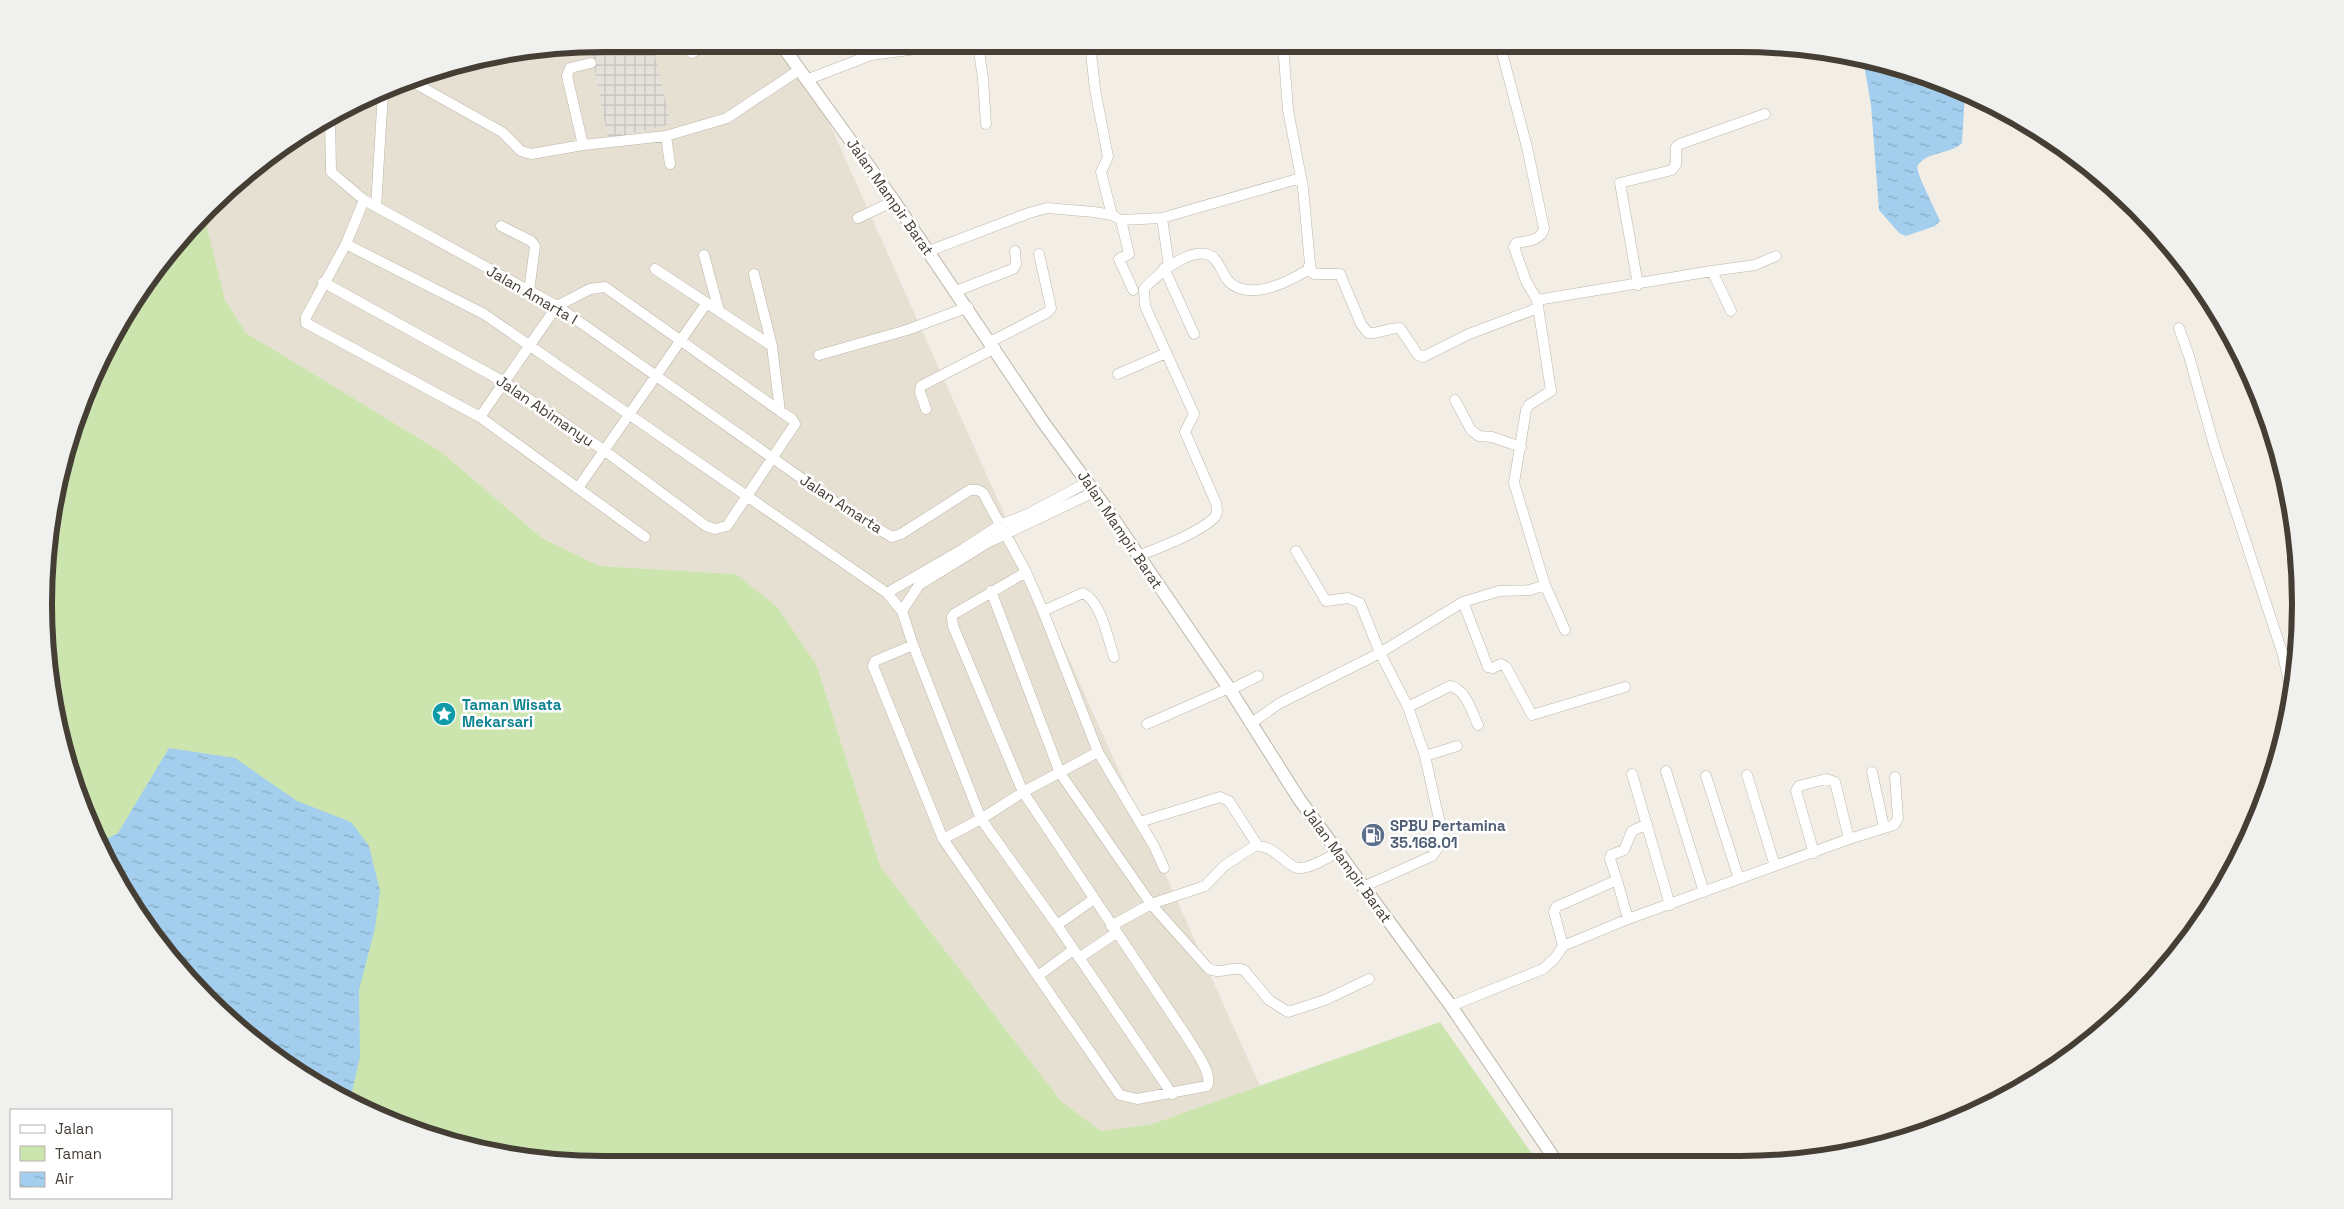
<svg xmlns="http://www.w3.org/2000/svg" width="2344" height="1209" font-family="'Space Grotesk',sans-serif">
	<defs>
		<pattern id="industrial-grid" width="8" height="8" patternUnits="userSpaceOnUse" patternTransform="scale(1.25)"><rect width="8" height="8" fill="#e4e0da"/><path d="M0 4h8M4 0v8" fill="none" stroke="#c5c1bc"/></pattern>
		<pattern id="water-ripples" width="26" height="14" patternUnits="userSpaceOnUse" patternTransform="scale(1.25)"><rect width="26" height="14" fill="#a3ceed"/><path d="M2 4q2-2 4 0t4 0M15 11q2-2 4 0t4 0" fill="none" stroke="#86a9c1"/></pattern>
	</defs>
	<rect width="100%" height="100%" fill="#f2eee5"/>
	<path fill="#e6e0d3" d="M 604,44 L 794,44 L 1260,1086 L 1152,1124 L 1101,1131 L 1061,1101 L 880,866 L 817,666 L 736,574 L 599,566 L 542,538 L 440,451 L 246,333 L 225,300 L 204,215 L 263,160 L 324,119 L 424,74 L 495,54 Z"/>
	<path fill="url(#industrial-grid)" d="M 605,44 L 678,44 L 655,56 L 671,124 L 608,139 L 590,45 Z"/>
	<path fill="#cce5af" d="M 204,215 L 225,300 L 246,333 L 440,451 L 542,538 L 599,566 L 736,574 L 778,608 L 817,666 L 880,866 L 1061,1101 L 1101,1131 L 1152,1124 L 1440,1022 L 1537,1161 L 568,1164 L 460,1146 L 356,1107 L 263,1050 L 208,1001 L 138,916 L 101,852 L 63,750 L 49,677 L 45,568 L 63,460 L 87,390 L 138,293 L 183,235 Z"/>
	<path fill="url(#water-ripples)" d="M 1863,59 L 1885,63 L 1965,93 L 1962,143 C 1950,155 1925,151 1917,167 L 1920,178 L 1940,221 L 1935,226 L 1906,236 L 1899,233 L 1879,210 L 1871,105 Z
		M 169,748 L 235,758 L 297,801 L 351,822 L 369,846 L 380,891 L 375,928 L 359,990 L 360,1057 L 351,1096 L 345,1100 L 263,1050 L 224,1015 L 205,986 L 193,982 L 138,916 L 101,852 L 98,843 L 118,833 Z"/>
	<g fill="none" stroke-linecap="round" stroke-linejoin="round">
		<g stroke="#bdb6a8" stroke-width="11">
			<path id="minor" d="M 978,44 L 983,79 L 986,124
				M 1090,44 L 1095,89 L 1108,157 L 1101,172 L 1112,215
				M 1500,45 L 1527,147 L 1544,229 C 1540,241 1527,241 1516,243 L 1514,247 L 1526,281 L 1537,300 L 1551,391 L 1529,405 L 1526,410 L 1514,483 L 1545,585 L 1565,630
				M 692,53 L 706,44
				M 409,80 L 502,132 L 521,151 L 531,154 L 583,145 L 666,136 L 727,118 L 799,70
				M 806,80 L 871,55 L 955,44
				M 330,116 L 331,172 L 364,200 L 557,306 L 845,509 L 892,537 L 901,534 L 970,490 L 978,490 L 983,493 L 1026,572 L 1043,611 L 1098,752 L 1154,846 L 1164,868
				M 666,136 L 670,164
				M 583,145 L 567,76 L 570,68 L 591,63
				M 364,200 L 346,244 L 306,317 L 306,323 L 480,417 L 645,537
				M 376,207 L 383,92
				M 858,218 L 894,201
				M 1162,218 L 1169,266
				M 1121,220 L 1129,254 L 1119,259 L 1133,290
				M 501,226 L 531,241 L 535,246 L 529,291
				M 346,244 L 484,314 L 887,593 L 902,611 L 913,645 L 981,819 L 1057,925 L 1172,1094
				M 929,251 L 1029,213 L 1047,208 L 1094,212 L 1112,215 L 1121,220 L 1162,218 L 1301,178
				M 704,255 L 719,311
				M 1309,266 L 1314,274 L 1340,274 L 1361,324 L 1368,333 C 1379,334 1388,328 1400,328 L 1418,355 L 1423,357 L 1469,334 L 1538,308
				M 1164,268 L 1194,334
				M 655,269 L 772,346
				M 1712,271 L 1755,265 L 1776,256
				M 754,274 L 772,346 L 780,411
				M 323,282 L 504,382 L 605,451 L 706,526 L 715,529 L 727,526 L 795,424 L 792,419 L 780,411 L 605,287 L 590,289 L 557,306 L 480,417
				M 1638,285 L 1620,183 L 1672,170 L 1676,164 L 1676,147 L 1680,144 L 1765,114
				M 956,291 L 1013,269 L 1016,264 L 1015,251
				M 1537,300 L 1712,271 L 1731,311
				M 2179,328 L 2189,356 L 2214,445 L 2283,655 L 2291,692
				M 990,342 L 1048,312 L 1051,308 L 1039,254
				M 819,355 L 907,330 L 968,307
				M 1118,374 L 1166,353
				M 1455,400 L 1471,430 L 1479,436 L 1492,437 L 1521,447
				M 926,409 L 920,392 L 921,386 L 995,348
				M 578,488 L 706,304
				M 1296,551 L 1326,601 L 1348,598 L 1360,603 L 1380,653 L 1408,707 L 1425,756 L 1440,824 L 1438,848 L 1432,856 L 1363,887
				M 1138,556 C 1158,548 1199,533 1214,518 C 1218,514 1217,509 1216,503 L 1185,432 L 1194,414 L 1145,306 L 1144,289 C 1157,274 1201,237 1217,262 C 1224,272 1226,284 1239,288 C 1261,296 1289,281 1308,270 L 1310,264 L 1303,188 L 1288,110 L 1283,44
				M 991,591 L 1060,773 L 1151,904 L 1208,968 C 1220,976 1232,965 1244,970 L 1269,1000 L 1288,1012 L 1325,1000 L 1369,979
				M 887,593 L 963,549 L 1000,525 L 1028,514 L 1088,482
				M 1463,602 L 1499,591 L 1530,590 L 1545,585
				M 902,611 L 919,585 L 987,543 L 1094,492
				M 1043,611 L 1083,593 C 1101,601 1108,639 1114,657
				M 913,645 L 875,661 L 873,666 L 943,839 L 1120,1095 L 1137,1099 L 1207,1086 C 1214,1074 1193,1048 1187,1037 L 1023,792 L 953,626 L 952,617 L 954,614 L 1026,572
				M 1230,690 L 1258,676
				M 1408,707 L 1450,686 C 1466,689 1472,712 1478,725
				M 1147,724 L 1229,688
				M 1250,724 L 1280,703 L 1380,653 L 1463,602 L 1488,667 L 1493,668 L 1501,664 L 1506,667 L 1532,715 L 1625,687
				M 1425,756 L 1457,746
				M 1666,771 L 1704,892
				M 1872,772 L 1884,827
				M 1632,774 L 1670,905
				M 1747,775 L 1775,866
				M 1706,776 L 1739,879
				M 1140,822 L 1220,797 L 1229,801 L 1258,846
				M 943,839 L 981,819 L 1023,792 L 1098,752
				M 1814,853 L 1796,791 L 1799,786 L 1826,779 L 1835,782 L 1849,839
				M 1617,880 L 1628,919
				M 1057,925 L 1094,899
				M 1111,926 L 1151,904 L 1205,886 L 1224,866 L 1253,847 C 1273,842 1285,866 1298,868 C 1311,869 1327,857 1339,852
				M 1563,946 L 1554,912 L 1556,907 L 1617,880 L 1610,859 L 1611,855 L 1624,850 L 1632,831 L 1647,824
				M 1079,958 L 1116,933
				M 1038,976 L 1073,950
				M 1451,1006 L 1543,969 L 1555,958 L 1563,946 L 1628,919 L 1849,839 L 1894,825 L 1898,818 L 1895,777"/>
		</g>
		<g stroke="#bdb6a8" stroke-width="14">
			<path id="tertiary" d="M 781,44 L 894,201 L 1043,422 L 1106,508 L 1229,688 L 1299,799 L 1451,1006 L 1556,1161"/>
		</g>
		<use href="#minor" stroke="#fff" stroke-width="10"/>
		<use href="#tertiary" stroke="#fff" stroke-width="12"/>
	</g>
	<defs>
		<g id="sight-disc" transform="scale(1.25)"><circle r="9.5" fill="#0f9aa8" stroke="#fff"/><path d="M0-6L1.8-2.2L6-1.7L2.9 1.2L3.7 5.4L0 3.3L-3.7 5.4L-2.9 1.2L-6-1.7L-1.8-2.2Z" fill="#fff"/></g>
		<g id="fuel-disc" transform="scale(1.25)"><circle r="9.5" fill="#5c6f8a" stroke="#fff"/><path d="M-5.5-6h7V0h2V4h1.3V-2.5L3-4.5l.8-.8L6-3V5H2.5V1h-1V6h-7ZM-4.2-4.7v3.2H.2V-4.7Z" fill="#fff"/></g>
	</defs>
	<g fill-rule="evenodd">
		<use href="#sight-disc" x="444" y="714"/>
		<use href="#fuel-disc" x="1373" y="835"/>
	</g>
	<g text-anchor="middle" stroke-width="5" stroke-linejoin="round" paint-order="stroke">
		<g font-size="15" fill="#443e35" stroke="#fff">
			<text transform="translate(890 197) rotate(55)" y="5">Jalan Mampir Barat</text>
			<text transform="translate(532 295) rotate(30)" y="5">Jalan Amarta I</text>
			<text transform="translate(545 411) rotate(34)" y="5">Jalan Abimanyu</text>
			<text transform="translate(841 504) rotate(33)" y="5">Jalan Amarta</text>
			<text transform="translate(1120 530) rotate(56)" y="5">Jalan Mampir Barat</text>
			<text transform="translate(1347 865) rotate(54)" y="5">Jalan Mampir Barat</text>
		</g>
		<g font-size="15" font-weight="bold" fill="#0d838f" stroke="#fff" text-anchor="start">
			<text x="462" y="710">Taman Wisata<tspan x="462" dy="17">Mekarsari</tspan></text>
		</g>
		<g font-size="15" font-weight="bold" fill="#4e5e75" stroke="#fff" text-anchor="start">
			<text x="1390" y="831">SPBU Pertamina<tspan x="1390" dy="17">35.168.01</tspan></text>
		</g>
	</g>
	<path d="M0 0H2344V1209H0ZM604 52H1740A552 552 0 0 1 2292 604V604A552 552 0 0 1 1740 1156H604A552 552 0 0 1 52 604V604A552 552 0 0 1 604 52Z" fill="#f0f0ef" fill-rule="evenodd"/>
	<path fill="none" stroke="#443e35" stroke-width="6" d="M604 52H1740A552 552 0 0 1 2292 604V604A552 552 0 0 1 1740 1156H604A552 552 0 0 1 52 604V604A552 552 0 0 1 604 52Z"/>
	<rect x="10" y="1109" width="162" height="90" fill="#ffffff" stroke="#b4b2ae"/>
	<rect x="20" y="1125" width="25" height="8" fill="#ffffff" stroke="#b4b2ae"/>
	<text x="55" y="1134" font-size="15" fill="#443e35">Jalan</text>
	<rect x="20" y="1146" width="25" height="15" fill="#cce5af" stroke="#b4b2ae"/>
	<text x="55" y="1159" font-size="15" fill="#443e35">Taman</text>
	<rect x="20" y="1172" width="25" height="15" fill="url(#water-ripples)" stroke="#b4b2ae"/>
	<text x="55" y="1184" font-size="15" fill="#443e35">Air</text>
</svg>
